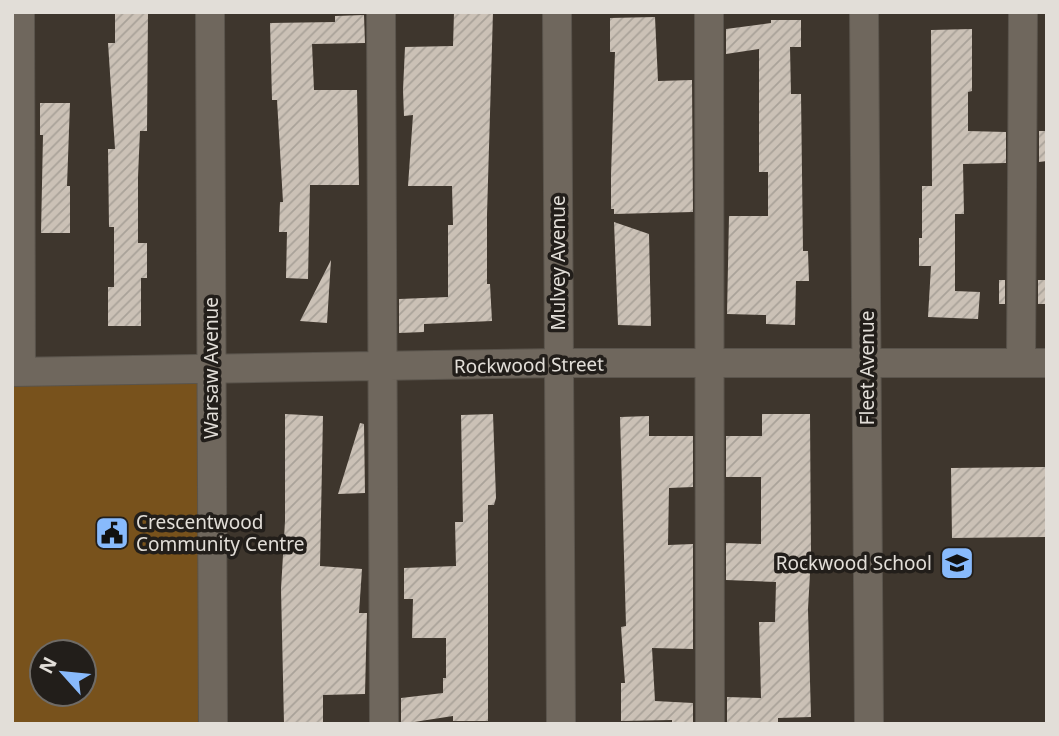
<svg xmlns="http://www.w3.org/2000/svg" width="1059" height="736" font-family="'Noto Sans',sans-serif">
	<defs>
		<pattern id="building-hatch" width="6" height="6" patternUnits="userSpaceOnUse" patternTransform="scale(1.75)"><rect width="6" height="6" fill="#cbc1b6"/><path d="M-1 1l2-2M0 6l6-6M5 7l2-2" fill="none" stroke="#a9a299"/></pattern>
	</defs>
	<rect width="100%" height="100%" fill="#3e362d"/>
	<path fill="#78521c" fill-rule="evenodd" d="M 210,369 L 213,724 L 12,724 L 12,372 ZM 42,652 L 84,652 L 84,694 L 42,694 Z"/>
	<path fill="url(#building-hatch)" d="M 115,12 L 148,12 L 147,131 L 140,131 L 138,177 L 138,243 L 147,243 L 147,278 L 141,278 L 141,326 L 108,326 L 108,287 L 114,287 L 114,227 L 109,227 L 108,149 L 115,149 L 108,43 L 115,43 Z
		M 454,12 L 493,12 L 487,215 L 487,284 L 490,284 L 492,321 L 424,324 L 424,332 L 399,333 L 399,299 L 448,297 L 448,225 L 453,225 L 452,186 L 408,186 L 413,115 L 404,116 L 403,90 L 405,47 L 453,46 Z
		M 364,15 L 365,43 L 312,44 L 314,90 L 357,90 L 359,185 L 310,185 L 308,279 L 286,278 L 287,232 L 279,232 L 280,202 L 283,202 L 277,100 L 272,100 L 270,23 L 335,22 L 335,16 Z
		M 655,17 L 658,81 L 692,80 L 693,212 L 614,214 L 614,209 L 611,209 L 611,175 L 615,52 L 610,52 L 610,18 Z
		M 771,20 L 801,20 L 801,47 L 790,47 L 791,94 L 801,94 L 803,251 L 808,251 L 809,281 L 796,281 L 795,325 L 766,324 L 766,315 L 727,314 L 729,216 L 768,216 L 768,172 L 759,172 L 759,49 L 726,54 L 726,29 L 771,23 Z
		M 972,29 L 972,91 L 968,92 L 968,131 L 1006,132 L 1006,163 L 963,164 L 964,214 L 955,214 L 955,291 L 980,292 L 978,319 L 928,317 L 931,266 L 919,266 L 919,238 L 922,238 L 922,186 L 932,186 L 931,30 Z
		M 40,103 L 70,103 L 67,186 L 70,186 L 70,233 L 41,233 L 43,135 L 40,135 Z
		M 1039,131 L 1047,131 L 1047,161 L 1039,162 Z
		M 614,222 L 649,234 L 651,326 L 618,325 Z
		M 331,260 L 327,323 L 300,321 Z
		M 999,280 L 1005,280 L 1005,304 L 999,304 Z
		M 1038,280 L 1047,280 L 1047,304 L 1038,304 Z
		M 285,414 L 323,416 L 320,566 L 362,569 L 359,613 L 367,613 L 365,694 L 323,695 L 323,724 L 284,724 L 281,589 L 285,521 Z
		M 493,414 L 496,498 L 494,505 L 488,505 L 488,721 L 453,721 L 453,716 L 401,724 L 401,698 L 443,693 L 443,678 L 446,678 L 446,638 L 412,638 L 413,599 L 404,599 L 404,568 L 456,566 L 455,522 L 463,522 L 461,415 Z
		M 762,414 L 810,414 L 811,556 L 808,609 L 811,717 L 778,718 L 778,723 L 727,723 L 727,697 L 761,698 L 759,622 L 775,622 L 776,582 L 726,580 L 726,543 L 761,544 L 761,477 L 726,477 L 726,436 L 762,436 Z
		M 649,416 L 649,436 L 693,436 L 693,487 L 669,488 L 668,545 L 693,544 L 693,649 L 652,648 L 655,701 L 693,703 L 693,724 L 672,724 L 672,720 L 621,721 L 621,683 L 625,683 L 621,627 L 626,626 L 620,417 Z
		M 360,423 L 364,424 L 365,493 L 338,494 Z
		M 1047,467 L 1047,537 L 952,538 L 951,468 Z"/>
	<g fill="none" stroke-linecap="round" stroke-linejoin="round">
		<g stroke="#5a544c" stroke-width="30">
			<path id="minor" d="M 20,12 L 21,372
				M 210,12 L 213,724
				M 381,12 L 384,724
				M 557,12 L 561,724
				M 709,12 L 710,724
				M 864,12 L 869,724
				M 1021,363 L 1023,12
				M 12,372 L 559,363 L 1047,363"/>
		</g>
		<use href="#minor" stroke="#6f675d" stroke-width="28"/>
	</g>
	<defs>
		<g id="civic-square" transform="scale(1.75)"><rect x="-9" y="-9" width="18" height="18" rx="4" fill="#88bafc" stroke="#221e1a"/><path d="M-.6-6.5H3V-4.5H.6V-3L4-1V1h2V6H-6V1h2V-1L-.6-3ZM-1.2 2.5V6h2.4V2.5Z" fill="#111"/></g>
		<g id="school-square" transform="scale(1.75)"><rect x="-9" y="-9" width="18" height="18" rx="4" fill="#88bafc" stroke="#221e1a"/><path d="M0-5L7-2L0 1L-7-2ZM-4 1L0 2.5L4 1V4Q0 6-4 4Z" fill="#111"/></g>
	</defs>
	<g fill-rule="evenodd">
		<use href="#civic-square" x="112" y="533"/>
		<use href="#school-square" x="957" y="563"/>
	</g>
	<g text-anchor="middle" stroke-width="7" stroke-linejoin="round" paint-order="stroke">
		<g font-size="19" fill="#e2ded8" stroke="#221e1a">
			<text transform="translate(558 263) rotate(-90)" y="7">Mulvey Avenue</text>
			<text transform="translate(529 365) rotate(-1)" y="7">Rockwood Street</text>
			<text transform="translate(211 368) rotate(-90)" y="7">Warsaw Avenue</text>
			<text transform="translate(867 368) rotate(-90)" y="7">Fleet Avenue</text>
		</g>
		<g font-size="19" fill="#e2ded8" stroke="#221e1a" text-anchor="start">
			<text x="136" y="529">Crescentwood<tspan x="136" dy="22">Community Centre</tspan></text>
			<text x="932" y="570" text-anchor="end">Rockwood School</text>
		</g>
	</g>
	<rect width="1059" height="736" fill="none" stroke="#e2ded8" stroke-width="28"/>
	<g transform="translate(63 673) rotate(297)"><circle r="33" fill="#221e1a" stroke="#6f6b66" stroke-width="2"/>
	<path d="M0-5L12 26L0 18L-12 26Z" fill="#88bafc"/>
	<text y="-10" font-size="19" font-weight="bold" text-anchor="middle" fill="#e2ded8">N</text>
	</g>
</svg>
